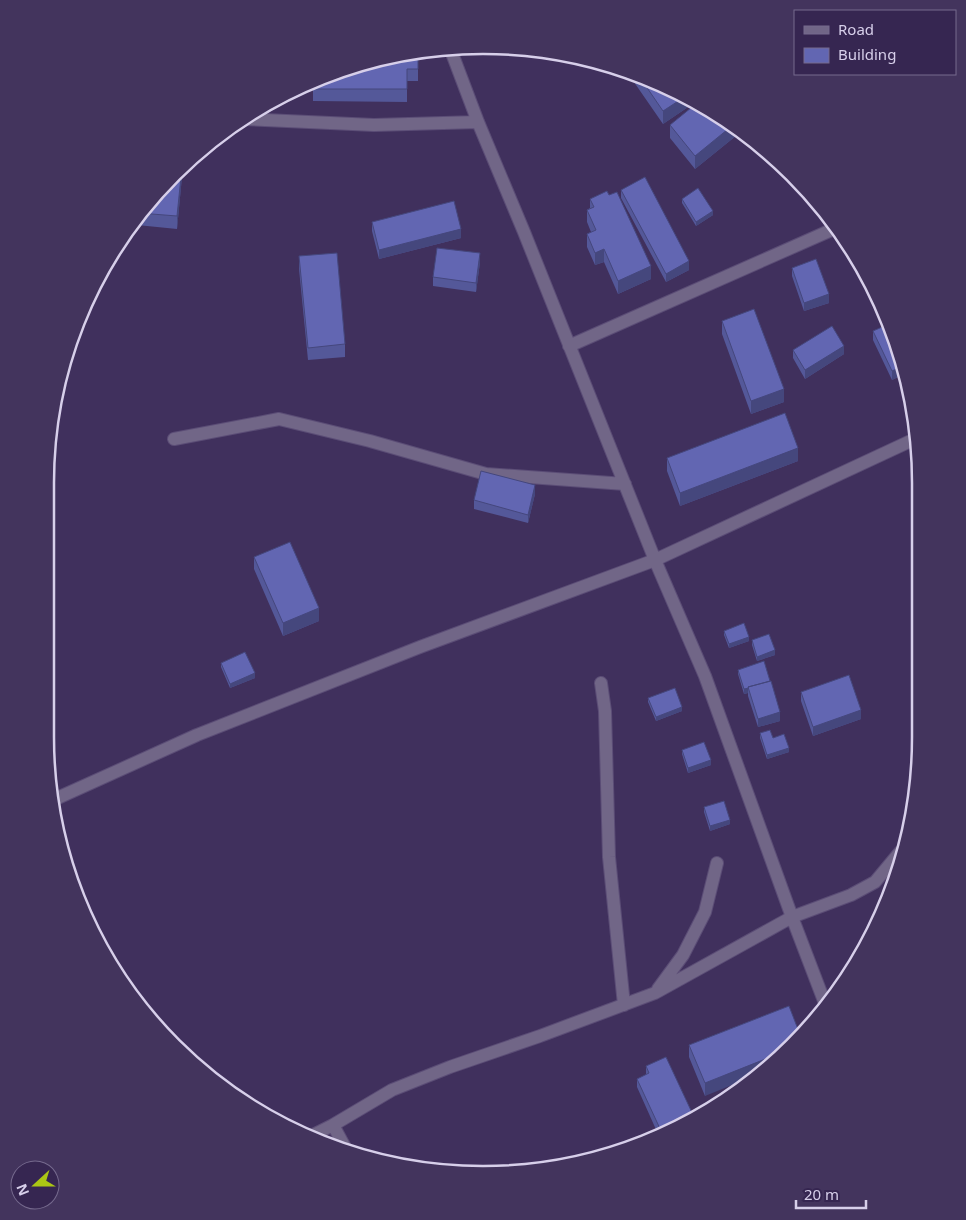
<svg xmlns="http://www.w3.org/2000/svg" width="966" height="1220" font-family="'Noto Sans',sans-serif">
	<rect width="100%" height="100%" fill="#40305d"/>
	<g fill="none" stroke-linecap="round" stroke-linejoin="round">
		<g stroke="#5b4d76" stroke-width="14">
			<path id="minor" d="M 450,48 L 478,122 L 524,232 L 655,560 L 705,676 L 792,917 L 826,1006
				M 243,119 L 374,125 L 478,122
				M 569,346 L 836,228
				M 174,439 L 279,419 L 370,441 L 486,474 L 625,484
				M 601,683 L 605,711 L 609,857 L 624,1005
				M 53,800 L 197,735 L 420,647 L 655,560 L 917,438
				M 658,989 L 683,955 L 705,912 L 717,863
				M 311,1136 L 333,1125
				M 347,1151 L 333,1125 L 392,1090 L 450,1067 L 540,1036 L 655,993 L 792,917 L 851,895 L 875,882 L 900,852 L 905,849"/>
		</g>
		<use href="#minor" stroke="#716687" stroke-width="12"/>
	</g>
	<path fill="#545899" d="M 418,50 L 418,81 L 407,81 L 407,102 L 313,101 L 313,81 Z
		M 627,72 L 676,90 L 694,101 L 694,103 L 663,124 Z
		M 697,103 L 742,131 L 695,169 L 670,138 L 670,125 Z
		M 183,166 L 177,229 L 137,225 L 137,215 Z
		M 621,190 L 689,270 L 666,282 L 621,198 Z
		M 590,199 L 651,279 L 618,294 L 604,262 L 595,265 L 587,247 L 587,234 L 591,232 L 587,222 L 587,210 L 590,208 Z
		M 682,199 L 713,215 L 696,226 L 682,203 Z
		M 372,222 L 461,238 L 379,259 L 372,231 Z
		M 299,256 L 345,344 L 345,357 L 308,360 L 299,269 Z
		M 480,262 L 476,292 L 433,286 L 433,277 Z
		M 792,268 L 829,303 L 804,311 L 792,276 Z
		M 722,321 L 784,402 L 751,414 L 722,334 Z
		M 873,331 L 898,342 L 904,374 L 892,380 L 873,340 Z
		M 793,350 L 844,354 L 805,379 L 793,358 Z
		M 667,458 L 798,461 L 680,506 L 667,471 Z
		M 535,494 L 528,523 L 474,509 L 474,500 Z
		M 254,557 L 319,621 L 283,636 L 254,569 Z
		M 724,631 L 749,641 L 729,648 L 724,635 Z
		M 752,640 L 775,655 L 757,661 L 752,645 Z
		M 221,663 L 255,678 L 230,688 L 221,667 Z
		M 738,670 L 780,721 L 758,727 L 748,696 L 748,693 L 744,694 L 738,674 Z
		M 801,692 L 861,719 L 813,736 L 801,701 Z
		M 648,698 L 682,711 L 656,721 L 648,702 Z
		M 760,733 L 773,738 L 789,752 L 767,759 L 760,738 Z
		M 682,750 L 711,765 L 688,773 L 682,754 Z
		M 704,807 L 730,824 L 710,831 L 704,812 Z
		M 789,1006 L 705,1096 L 689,1057 L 689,1045 Z
		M 646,1066 L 695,1119 L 658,1134 L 637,1087 L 637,1079 L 646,1075 Z"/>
	<path fill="#45477d" d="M 686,96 L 694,101 L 694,103 L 663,124 L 663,111 Z
		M 733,125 L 742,131 L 695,169 L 695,156 Z
		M 183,166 L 177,229 L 177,216 L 182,167 Z
		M 713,211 L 713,215 L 696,226 L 696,222 Z
		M 461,229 L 461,238 L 379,259 L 379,250 Z
		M 604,249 L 604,262 L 595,265 L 595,253 Z
		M 480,253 L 480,262 L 476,292 L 476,283 Z
		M 689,261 L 689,270 L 666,282 L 666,274 Z
		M 651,266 L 651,279 L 618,294 L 618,281 Z
		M 829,294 L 829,303 L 804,311 L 804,303 Z
		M 844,346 L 844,354 L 805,379 L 805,370 Z
		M 903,366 L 904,374 L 892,380 L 892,371 Z
		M 784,389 L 784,402 L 751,414 L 751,401 Z
		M 798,448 L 798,461 L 680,506 L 680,493 Z
		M 535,485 L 535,494 L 528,523 L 528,515 Z
		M 319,608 L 319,621 L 283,636 L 283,623 Z
		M 749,637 L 749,641 L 729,648 L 729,644 Z
		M 775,650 L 775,655 L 757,661 L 757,657 Z
		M 255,673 L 255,678 L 230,688 L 230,684 Z
		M 748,688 L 748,693 L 744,694 L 744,689 Z
		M 682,707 L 682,711 L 656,721 L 656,717 Z
		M 861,710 L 861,719 L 813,736 L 813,727 Z
		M 780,712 L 780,721 L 758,727 L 758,719 Z
		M 789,748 L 789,752 L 767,759 L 767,755 Z
		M 711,760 L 711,765 L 688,773 L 688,768 Z
		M 730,820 L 730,824 L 710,831 L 710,826 Z
		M 788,1050 L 754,1076 L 705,1096 L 705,1083 Z"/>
	<path fill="#6266b2" stroke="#45477d" d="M 418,50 L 418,69 L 407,69 L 407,89 L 313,89 L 313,81 L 342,68 Z
		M 639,76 L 676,90 L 686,96 L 663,111 Z
		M 697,103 L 733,125 L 695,156 L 670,125 Z
		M 182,167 L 177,216 L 139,213 Z
		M 645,177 L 689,261 L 666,274 L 621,190 Z
		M 698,188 L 713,211 L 696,222 L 682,199 Z
		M 607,191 L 609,195 L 617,192 L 651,266 L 618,281 L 604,249 L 595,253 L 587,234 L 596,230 L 587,210 L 594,207 L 590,199 Z
		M 454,201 L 461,229 L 379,250 L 372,222 Z
		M 437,248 L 480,253 L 476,283 L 433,277 Z
		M 337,253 L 345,344 L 308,348 L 299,256 Z
		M 816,259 L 829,294 L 804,303 L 792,268 Z
		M 754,309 L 784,389 L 751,401 L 722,321 Z
		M 889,324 L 898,342 L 903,366 L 892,371 L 873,331 Z
		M 832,326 L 844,346 L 805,370 L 793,350 Z
		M 785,413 L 798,448 L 680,493 L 667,458 Z
		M 481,471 L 535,485 L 528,515 L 474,500 Z
		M 290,542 L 319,608 L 283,623 L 254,557 Z
		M 744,623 L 749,637 L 729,644 L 724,631 Z
		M 769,634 L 775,650 L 757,657 L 752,640 Z
		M 245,652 L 255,673 L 230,684 L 221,663 Z
		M 764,661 L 770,681 L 748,687 L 749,688 L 744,689 L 738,670 Z
		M 849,675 L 861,710 L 813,727 L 801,692 Z
		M 771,681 L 780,712 L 758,719 L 748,687 Z
		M 675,688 L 682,707 L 656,717 L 648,698 Z
		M 770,730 L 773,738 L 784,734 L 789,748 L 767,755 L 760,733 Z
		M 704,742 L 711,760 L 688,768 L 682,750 Z
		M 724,801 L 730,820 L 710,826 L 704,807 Z
		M 789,1006 L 801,1037 L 793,1047 L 788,1050 L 705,1083 L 689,1045 Z
		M 666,1057 L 695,1119 L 662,1133 L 637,1079 L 649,1073 L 646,1066 Z"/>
	<path d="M0 0H966V1220H0ZM483 54H483A429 429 0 0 1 912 483V737A429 429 0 0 1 483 1166H483A429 429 0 0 1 54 737V483A429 429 0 0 1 483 54Z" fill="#43345d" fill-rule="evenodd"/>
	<path fill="none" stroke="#d7cfea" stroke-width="2.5" d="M483 54H483A429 429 0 0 1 912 483V737A429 429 0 0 1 483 1166H483A429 429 0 0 1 54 737V483A429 429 0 0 1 483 54Z"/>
	<rect x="794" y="10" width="162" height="65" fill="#362651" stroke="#766a8e"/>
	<rect x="804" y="26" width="25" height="8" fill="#716687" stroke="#766a8e"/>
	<text x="838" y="35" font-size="15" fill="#d7cfea">Road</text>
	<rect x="804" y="48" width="25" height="15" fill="#6266b2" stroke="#766a8e"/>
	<text x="838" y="60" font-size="15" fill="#d7cfea">Building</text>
	<g transform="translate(35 1185) rotate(249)"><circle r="24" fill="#362651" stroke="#766a8e"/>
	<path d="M0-4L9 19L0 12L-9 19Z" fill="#abc614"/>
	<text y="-8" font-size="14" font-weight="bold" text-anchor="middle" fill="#d7cfea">N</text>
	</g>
	<path d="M796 1200v8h70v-8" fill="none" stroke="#d7cfea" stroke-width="2.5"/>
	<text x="804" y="1200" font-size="15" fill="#d7cfea" stroke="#362651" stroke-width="4" paint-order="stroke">20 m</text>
</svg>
